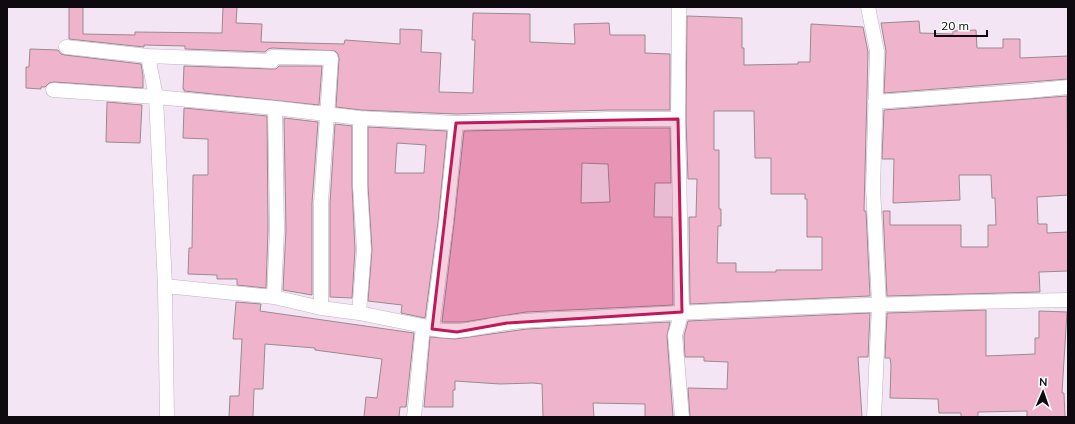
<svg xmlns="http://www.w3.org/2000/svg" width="1075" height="424" font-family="Mulish,sans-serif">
	<rect width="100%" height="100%" fill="#f3e5f3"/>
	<path fill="#f0b3cc" stroke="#9b8990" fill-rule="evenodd" d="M 69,7 L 83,7 L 83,34 L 135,35 L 135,32 L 222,33 L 223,7 L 237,7 L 236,23 L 262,24 L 261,42 L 344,44 L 345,40 L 400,44 L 400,29 L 422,30 L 421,52 L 441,53 L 439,92 L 473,93 L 475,40 L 472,40 L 473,13 L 530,14 L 530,42 L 575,44 L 574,24 L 609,23 L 610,35 L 645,35 L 645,53 L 670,54 L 670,110 L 610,110 L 456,114 L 361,110 L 336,107 L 339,59 L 338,54 L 335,51 L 272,48 L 268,49 L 265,52 L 185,49 L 185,46 L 144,45 L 144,47 L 69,39 Z
		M 687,16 L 742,18 L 742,48 L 744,48 L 744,65 L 798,64 L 798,62 L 810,62 L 811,24 L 863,27 L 868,52 L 864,211 L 866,211 L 870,296 L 690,304 L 689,217 L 696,217 L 697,179 L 688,179 L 686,119 ZM 714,111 L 754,111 L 755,158 L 771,158 L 771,194 L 805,194 L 805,199 L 807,199 L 807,237 L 822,237 L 822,270 L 776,270 L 776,272 L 736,272 L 736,263 L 717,263 L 718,226 L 721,226 L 721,209 L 719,209 L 719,150 L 714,150 Z
		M 919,21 L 920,33 L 953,34 L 953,31 L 976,30 L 977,48 L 1003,48 L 1003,39 L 1020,39 L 1020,58 L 1068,56 L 1068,79 L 884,93 L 886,51 L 881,23 Z
		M 30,49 L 58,50 L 61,54 L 65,55 L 141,64 L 143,76 L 143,88 L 54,82 L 49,83 L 45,87 L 41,87 L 41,89 L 26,88 L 26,67 L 29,67 Z
		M 184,66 L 272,69 L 276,69 L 279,66 L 322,66 L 319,105 L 184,91 L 184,89 L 183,89 Z
		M 1067,96 L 1068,195 L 1037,197 L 1038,224 L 1047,224 L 1047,233 L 1068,232 L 1068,271 L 1039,272 L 1040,292 L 887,296 L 883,211 L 890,211 L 890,225 L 961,225 L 961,247 L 988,247 L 988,225 L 996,225 L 995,198 L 992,198 L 991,175 L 959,175 L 960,200 L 893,203 L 894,159 L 882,159 L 884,110 Z
		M 107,102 L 142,105 L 140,143 L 106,142 Z
		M 184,108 L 267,116 L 268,230 L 266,288 L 237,285 L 237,279 L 217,279 L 217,275 L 188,274 L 189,248 L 192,248 L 193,175 L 208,175 L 208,139 L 183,138 Z
		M 284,118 L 318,122 L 312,203 L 312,295 L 283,290 L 286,230 Z
		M 335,124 L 352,126 L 352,186 L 355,250 L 352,298 L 330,297 L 330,203 Z
		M 368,127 L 447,131 L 438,222 L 425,318 L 401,313 L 402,305 L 368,301 L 372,250 L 368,186 ZM 397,143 L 426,145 L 424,173 L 395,173 Z
		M 610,128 L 670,128 L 671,183 L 655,183 L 654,217 L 672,217 L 673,305 L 526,312 L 464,322 L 442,322 L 454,224 L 464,131 ZM 582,163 L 608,164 L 610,202 L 581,203 Z
		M 236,302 L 261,304 L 260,311 L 414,333 L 406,407 L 400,407 L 399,417 L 364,417 L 366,397 L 377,398 L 382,359 L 315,350 L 315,348 L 265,344 L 263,389 L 254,389 L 253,417 L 229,417 L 230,396 L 239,396 L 242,339 L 233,339 Z
		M 986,310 L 986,356 L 1035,354 L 1035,338 L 1039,338 L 1039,311 L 1067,312 L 1062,393 L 1064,393 L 1065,417 L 1027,417 L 1027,411 L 978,412 L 978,417 L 961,417 L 961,413 L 939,413 L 938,399 L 890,398 L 891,365 L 890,358 L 885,358 L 887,313 Z
		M 870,313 L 868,357 L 858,357 L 862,417 L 690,417 L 688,388 L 727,389 L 728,362 L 704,361 L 704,357 L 685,357 L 684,336 L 688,321 Z
		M 670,322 L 667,336 L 673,417 L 645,417 L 645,404 L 593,403 L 594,417 L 543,417 L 542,384 L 533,383 L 500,384 L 455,381 L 455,390 L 453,390 L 453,407 L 424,407 L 430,337 L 455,339 L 527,329 Z"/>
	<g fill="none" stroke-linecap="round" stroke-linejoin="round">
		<g stroke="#c0b2bf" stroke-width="15">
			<path id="minor" d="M 679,7 L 678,119 L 682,312 L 675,335 L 682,417
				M 868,7 L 877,51 L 873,188 L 879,304 L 874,417
				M 66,47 L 148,56
				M 53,90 L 156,97 L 275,108 L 360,118 L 456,123 L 610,119 L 678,119
				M 875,102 L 1029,91 L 1068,87
				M 165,286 L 156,97 L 148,56 L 272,61 L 272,57 L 331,58 L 321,203 L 321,308
				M 274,297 L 277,230 L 275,108
				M 359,313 L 364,250 L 360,186 L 360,118
				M 432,329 L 446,223 L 456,123
				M 167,417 L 165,286 L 274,297 L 321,308 L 359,313 L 423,326 C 452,337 477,327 506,323 C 533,319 560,319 587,318 C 747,308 908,303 1068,300
				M 414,417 L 423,326"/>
		</g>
		<use href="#minor" stroke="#fff" stroke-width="14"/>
	</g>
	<path fill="#c2185b" fill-opacity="0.2" stroke="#c2185b" stroke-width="3" stroke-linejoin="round" d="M 678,119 L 682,312 L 507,323 L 457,332 L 432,329 L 456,123 Z"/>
	<rect width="1075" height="424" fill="none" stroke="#0f0a0f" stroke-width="16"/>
	<g transform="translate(1043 392) rotate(2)" stroke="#ffffff" stroke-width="3" paint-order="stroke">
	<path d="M0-3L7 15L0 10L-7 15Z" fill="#0f0a0f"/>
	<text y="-6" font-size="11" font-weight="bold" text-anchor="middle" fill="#0f0a0f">N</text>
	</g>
	<path d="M935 30v6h52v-6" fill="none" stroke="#0f0a0f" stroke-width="2"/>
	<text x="941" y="30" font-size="12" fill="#0f0a0f" stroke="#ffffff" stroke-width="3" paint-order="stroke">20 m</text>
</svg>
